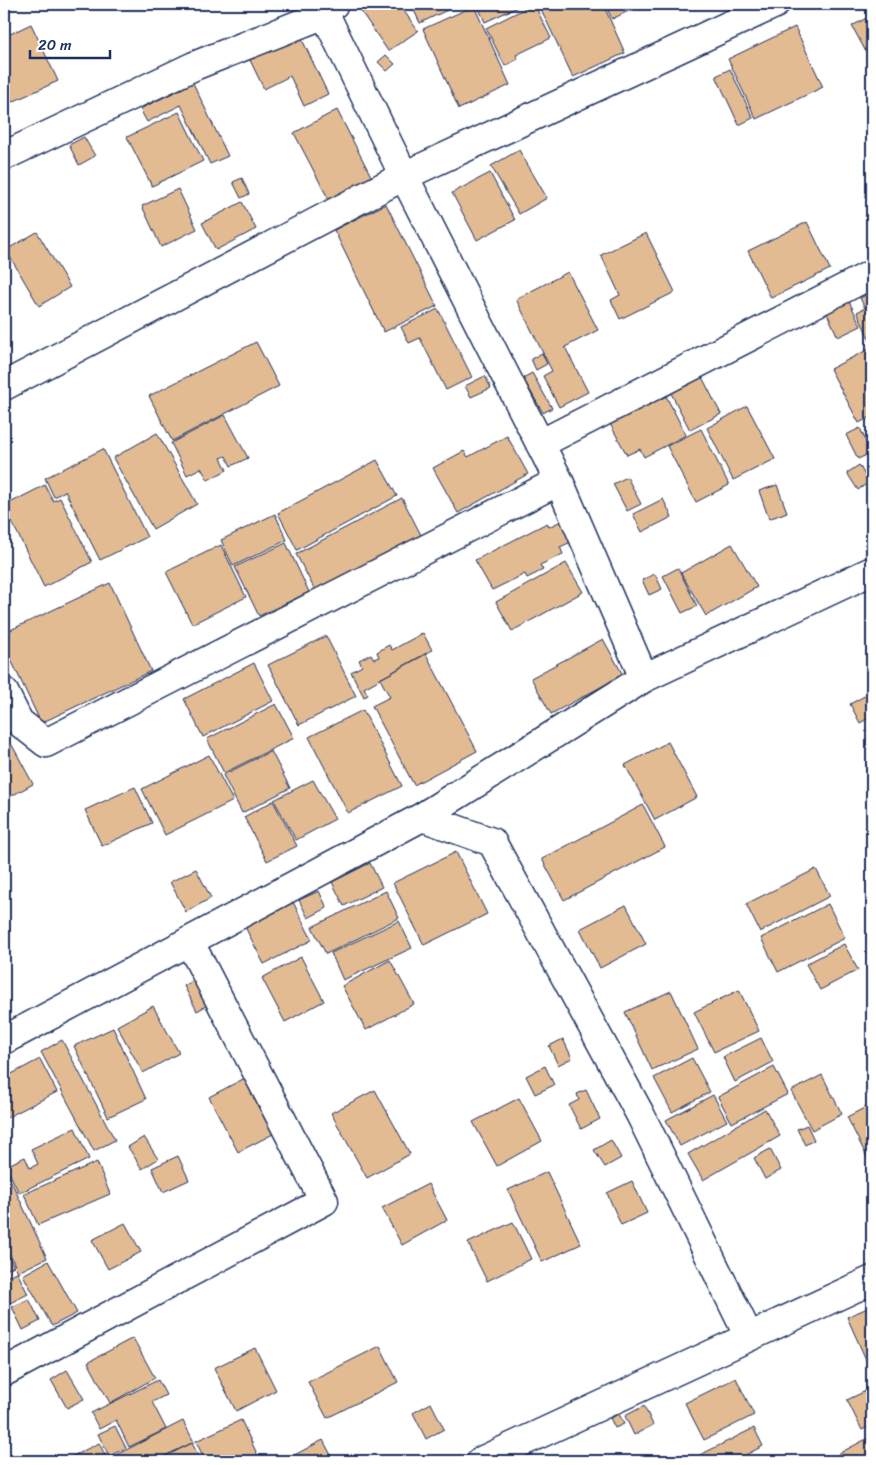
<svg xmlns="http://www.w3.org/2000/svg" width="876" height="1465" font-family="Sriracha,sans-serif">
	<rect width="100%" height="100%" fill="#fff"/>
	<filter id="ink" filterUnits="userSpaceOnUse"><feTurbulence type="fractalNoise" baseFrequency=".02" numOctaves="2"/><feDisplacementMap in="SourceGraphic" scale="10" xChannelSelector="R" yChannelSelector="G"/><feConvolveMatrix kernelMatrix="1 2 1 2 8 2 1 2 1" color-interpolation-filters="sRGB"/></filter>
	<g filter="url(#ink)">
		<path fill="#e3bb93" stroke="#1b2f5e" d="M 369,4 L 399,4 L 418,31 L 388,51 L 360,10 Z
			M 411,4 L 460,4 L 420,23 Z
			M 477,4 L 521,4 L 522,5 L 485,22 Z
			M 534,4 L 551,38 L 516,55 L 518,59 L 505,66 L 486,28 Z
			M 548,4 L 603,4 L 625,53 L 573,77 L 540,7 Z
			M 605,4 L 640,4 L 641,5 L 612,19 Z
			M 474,6 L 510,85 L 459,109 L 423,29 Z
			M 872,15 L 872,60 L 871,61 L 852,26 Z
			M 31,24 L 58,81 L 12,102 L 4,84 L 4,37 Z
			M 795,27 L 823,87 L 756,119 L 728,59 Z
			M 298,31 L 328,94 L 304,106 L 290,76 L 264,89 L 248,56 Z
			M 386,55 L 395,64 L 387,71 L 378,62 Z
			M 730,69 L 753,118 L 739,125 L 716,76 Z
			M 193,83 L 228,156 L 210,164 L 181,105 L 147,122 L 140,109 Z
			M 337,110 L 372,178 L 329,200 L 294,133 Z
			M 179,112 L 203,161 L 152,186 L 127,137 Z
			M 84,137 L 95,156 L 79,165 L 69,145 Z
			M 519,150 L 547,198 L 519,214 L 491,166 Z
			M 490,173 L 515,220 L 477,240 L 452,193 Z
			M 242,178 L 249,194 L 241,198 L 233,182 Z
			M 178,189 L 197,229 L 161,247 L 142,206 Z
			M 242,202 L 256,229 L 216,250 L 202,223 Z
			M 386,204 L 437,306 L 384,332 L 334,230 Z
			M 807,222 L 830,269 L 771,298 L 748,251 Z
			M 37,232 L 70,287 L 39,306 L 6,250 Z
			M 646,233 L 675,292 L 620,319 L 611,300 L 620,295 L 601,255 Z
			M 568,272 L 598,330 L 565,347 L 588,392 L 559,407 L 543,376 L 552,371 L 516,299 Z
			M 872,292 L 872,345 L 857,312 L 865,308 L 860,298 Z
			M 847,297 L 861,326 L 838,337 L 824,307 Z
			M 438,309 L 472,377 L 446,390 L 420,338 L 409,343 L 401,327 Z
			M 256,342 L 279,386 L 172,441 L 149,396 Z
			M 871,348 L 872,416 L 859,423 L 830,369 Z
			M 542,353 L 547,364 L 536,370 L 531,359 Z
			M 532,373 L 552,408 L 543,413 L 523,378 Z
			M 701,375 L 721,414 L 690,430 L 670,391 Z
			M 485,376 L 491,388 L 471,397 L 465,386 Z
			M 665,394 L 686,435 L 644,457 L 640,449 L 627,455 L 609,422 Z
			M 747,406 L 775,459 L 733,480 L 707,428 Z
			M 225,415 L 248,458 L 231,466 L 226,456 L 221,458 L 227,470 L 208,480 L 201,468 L 187,475 L 171,443 Z
			M 860,428 L 871,453 L 858,459 L 846,435 Z
			M 701,429 L 729,485 L 696,502 L 667,446 Z
			M 157,433 L 197,504 L 153,529 L 113,458 Z
			M 507,436 L 528,474 L 458,513 L 433,468 L 464,451 L 468,457 Z
			M 103,449 L 147,537 L 100,560 L 65,491 L 54,497 L 45,478 Z
			M 377,460 L 397,496 L 297,550 L 278,513 Z
			M 859,465 L 869,482 L 858,490 L 847,473 Z
			M 627,477 L 641,504 L 627,511 L 613,484 Z
			M 45,485 L 53,501 L 60,498 L 92,562 L 44,587 L 4,506 Z
			M 777,485 L 787,512 L 769,519 L 759,491 Z
			M 402,498 L 422,537 L 316,592 L 296,554 Z
			M 663,499 L 672,517 L 642,532 L 633,514 Z
			M 275,514 L 287,540 L 233,566 L 221,540 Z
			M 561,521 L 571,542 L 560,547 L 563,554 L 540,565 L 543,570 L 527,578 L 525,574 L 492,590 L 475,560 L 547,523 L 549,527 Z
			M 286,543 L 309,592 L 259,616 L 235,567 Z
			M 732,544 L 757,587 L 706,616 L 681,573 Z
			M 221,545 L 246,597 L 192,624 L 166,572 Z
			M 566,563 L 583,592 L 512,631 L 496,602 Z
			M 678,568 L 697,606 L 682,613 L 663,576 Z
			M 655,574 L 662,589 L 649,595 L 642,580 Z
			M 110,583 L 151,671 L 41,723 L 4,645 L 4,633 Z
			M 423,633 L 432,650 L 364,688 L 368,695 L 364,697 L 351,672 L 362,666 L 359,660 L 371,654 L 374,659 L 379,657 L 377,652 L 389,645 L 392,650 Z
			M 326,636 L 356,696 L 299,725 L 268,665 Z
			M 603,639 L 623,675 L 551,714 L 531,678 Z
			M 426,654 L 477,751 L 414,785 L 372,706 L 390,697 L 380,679 Z
			M 254,663 L 273,701 L 203,737 L 184,699 Z
			M 872,692 L 872,716 L 860,723 L 850,704 Z
			M 276,704 L 294,738 L 224,773 L 207,739 Z
			M 363,710 L 402,786 L 348,813 L 309,737 Z
			M 668,742 L 697,797 L 655,820 L 625,765 Z
			M 12,745 L 33,784 L 4,800 L 4,750 Z
			M 271,751 L 290,788 L 242,813 L 223,775 Z
			M 209,755 L 233,801 L 165,835 L 142,789 Z
			M 313,780 L 335,819 L 296,840 L 274,800 Z
			M 135,787 L 152,823 L 102,846 L 85,810 Z
			M 273,801 L 297,846 L 267,861 L 244,817 Z
			M 643,805 L 665,847 L 564,900 L 542,859 Z
			M 872,839 L 872,855 L 866,842 Z
			M 456,852 L 487,914 L 424,945 L 393,883 Z
			M 370,863 L 382,887 L 344,906 L 332,882 Z
			M 196,869 L 211,898 L 186,912 L 170,882 Z
			M 816,869 L 830,896 L 760,932 L 746,904 Z
			M 319,891 L 327,908 L 308,918 L 299,900 Z
			M 386,891 L 399,918 L 326,954 L 312,927 Z
			M 289,894 L 312,940 L 264,964 L 241,919 Z
			M 828,904 L 845,938 L 778,972 L 761,938 Z
			M 626,905 L 646,944 L 600,968 L 580,929 Z
			M 399,921 L 412,948 L 343,980 L 331,953 Z
			M 844,944 L 858,970 L 820,990 L 806,964 Z
			M 301,957 L 324,1001 L 285,1022 L 262,978 Z
			M 390,960 L 414,1004 L 366,1030 L 342,986 Z
			M 198,978 L 211,1003 L 197,1011 L 184,986 Z
			M 739,990 L 759,1031 L 714,1052 L 694,1012 Z
			M 671,991 L 698,1049 L 652,1070 L 625,1012 Z
			M 153,1006 L 179,1053 L 143,1073 L 117,1026 Z
			M 113,1028 L 146,1099 L 108,1117 L 74,1046 Z
			M 761,1038 L 773,1062 L 735,1082 L 723,1057 Z
			M 563,1039 L 572,1058 L 558,1065 L 549,1046 Z
			M 62,1040 L 115,1140 L 94,1151 L 41,1052 Z
			M 692,1058 L 710,1092 L 672,1112 L 654,1078 Z
			M 40,1059 L 57,1092 L 4,1119 L 4,1078 Z
			M 545,1066 L 554,1085 L 535,1094 L 526,1076 Z
			M 774,1067 L 788,1094 L 732,1123 L 718,1097 Z
			M 822,1075 L 842,1114 L 812,1130 L 791,1091 Z
			M 245,1078 L 273,1134 L 238,1152 L 209,1097 Z
			M 375,1090 L 410,1154 L 367,1178 L 331,1113 Z
			M 586,1090 L 600,1119 L 581,1129 L 569,1105 L 579,1100 L 577,1094 Z
			M 713,1095 L 727,1121 L 680,1146 L 666,1120 Z
			M 519,1098 L 542,1141 L 497,1166 L 473,1122 Z
			M 872,1104 L 872,1167 L 847,1117 Z
			M 765,1109 L 780,1136 L 703,1180 L 688,1154 Z
			M 807,1125 L 814,1140 L 805,1145 L 797,1129 Z
			M 75,1128 L 89,1159 L 19,1193 L 6,1166 L 25,1157 L 30,1168 L 38,1164 L 31,1149 Z
			M 144,1137 L 158,1159 L 142,1169 L 128,1147 Z
			M 611,1140 L 621,1158 L 605,1167 L 594,1150 Z
			M 770,1149 L 781,1170 L 765,1179 L 754,1158 Z
			M 178,1156 L 189,1180 L 163,1192 L 152,1168 Z
			M 97,1162 L 110,1194 L 38,1225 L 24,1194 Z
			M 4,1166 L 47,1258 L 18,1272 L 4,1241 Z
			M 547,1172 L 581,1244 L 542,1262 L 508,1190 Z
			M 632,1181 L 647,1213 L 621,1225 L 607,1193 Z
			M 428,1184 L 447,1220 L 402,1245 L 382,1208 Z
			M 513,1222 L 531,1259 L 487,1281 L 468,1243 Z
			M 125,1223 L 141,1252 L 108,1269 L 92,1240 Z
			M 5,1250 L 14,1266 L 4,1271 L 4,1251 Z
			M 48,1261 L 77,1313 L 52,1326 L 23,1275 Z
			M 17,1272 L 28,1294 L 10,1303 L 4,1291 L 4,1278 Z
			M 29,1299 L 40,1321 L 23,1330 L 12,1307 Z
			M 872,1306 L 872,1373 L 847,1317 Z
			M 133,1338 L 155,1378 L 110,1403 L 88,1362 Z
			M 380,1346 L 398,1382 L 327,1418 L 308,1382 Z
			M 255,1348 L 276,1390 L 236,1411 L 214,1368 Z
			M 67,1370 L 84,1399 L 67,1408 L 51,1380 Z
			M 736,1378 L 754,1415 L 704,1440 L 685,1403 Z
			M 158,1380 L 166,1395 L 152,1402 L 166,1429 L 129,1447 L 116,1420 L 99,1429 L 91,1413 Z
			M 872,1388 L 872,1425 L 862,1430 L 847,1400 Z
			M 431,1403 L 444,1429 L 426,1439 L 413,1413 Z
			M 644,1406 L 653,1425 L 634,1435 L 625,1416 Z
			M 619,1414 L 624,1424 L 615,1428 L 610,1418 Z
			M 241,1420 L 258,1456 L 246,1461 L 205,1461 L 196,1441 Z
			M 183,1421 L 194,1442 L 154,1461 L 114,1461 L 112,1457 Z
			M 115,1426 L 126,1448 L 109,1456 L 98,1434 Z
			M 754,1428 L 763,1446 L 734,1461 L 688,1461 Z
			M 872,1436 L 872,1461 L 842,1461 L 838,1454 Z
			M 323,1440 L 334,1461 L 283,1461 Z
			M 99,1443 L 108,1461 L 63,1461 Z
			M 192,1443 L 201,1461 L 156,1461 Z"/>
		<g fill="none" stroke-linecap="round" stroke-linejoin="round">
			<g stroke="#1b2f5e" stroke-width="31">
				<path id="minor" d="M 325,14 L 404,176 L 559,481 L 644,678
					M 4,156 L 194,66 L 325,14 L 334,4
					M 4,386 L 404,176 L 775,4
					M 540,444 L 872,274
					M 4,692 L 19,722 L 46,743 L 559,481
					M 422,817 L 492,842 L 640,1114 L 749,1337
					M 4,1040 L 422,817 L 644,678 L 872,571
					M 4,1372 L 324,1201 L 189,941
					M 481,1461 L 872,1280"/>
			</g>
			<use href="#minor" stroke="#fff" stroke-width="28"/>
		</g>
	</g>
	<rect width="876" height="1465" fill="none" stroke="#fff" stroke-width="20"/>
	<rect x="10" y="10" width="856" height="1445" fill="none" stroke="#1b2f5e" stroke-width="2" filter="url(#ink)"/>
	<path d="M30 50v8h80v-8" fill="none" stroke="#1b2f5e" stroke-width="2.5"/>
	<text x="38" y="50" font-size="15" fill="#1b2f5e" stroke="#ffffff" stroke-width="4" paint-order="stroke">20 m</text>
</svg>
